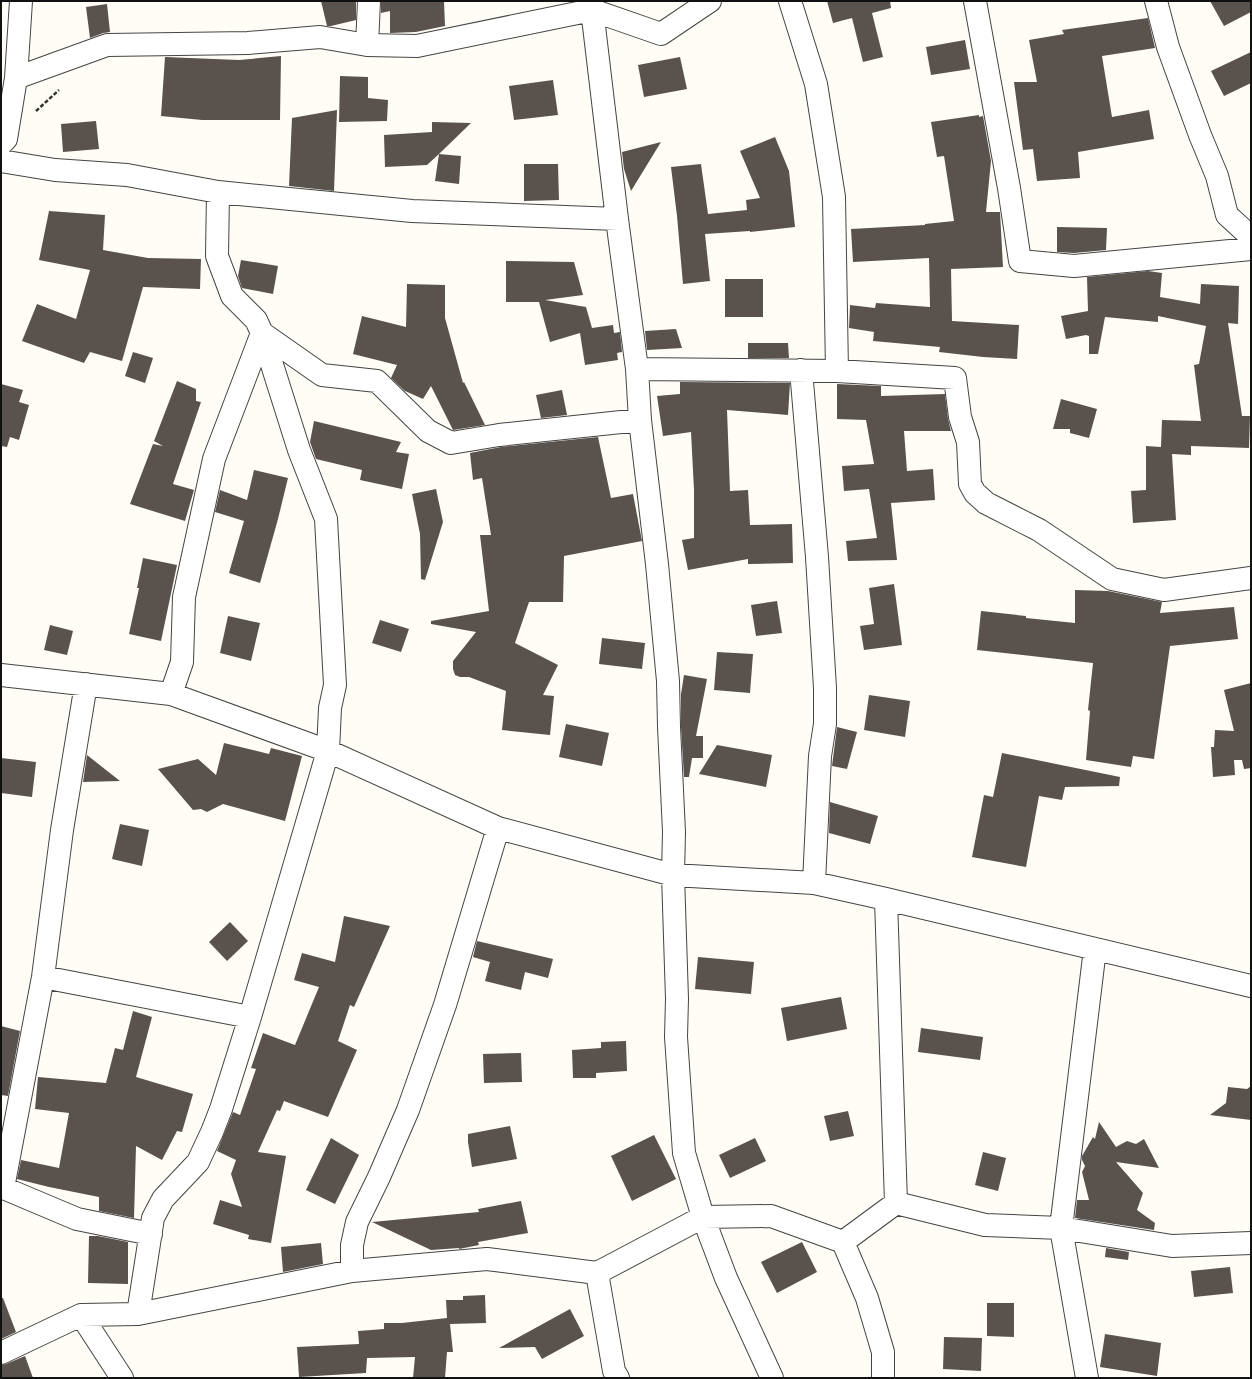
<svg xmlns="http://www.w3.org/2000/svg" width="1252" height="1379" font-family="'Roboto Serif',serif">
	<rect width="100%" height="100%" fill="#fffdf5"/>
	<path fill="#5a524d" d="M 321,1 L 356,1 L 356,20 L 331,26 L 327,26 Z
		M 381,1 L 444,1 L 445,26 L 416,32 L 390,33 L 390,11 L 381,13 Z
		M 827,1 L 890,1 L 891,8 L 872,13 L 883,57 L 863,62 L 852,18 L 833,23 Z
		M 1210,1 L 1251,1 L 1251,12 L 1224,26 Z
		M 107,4 L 110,32 L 103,33 L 90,38 L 86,7 Z
		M 1148,18 L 1155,48 L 1102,56 L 1112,117 L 1149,110 L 1154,139 L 1078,152 L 1080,178 L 1037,181 L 1033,149 L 1023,150 L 1014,82 L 1037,82 L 1029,40 L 1064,34 L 1062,30 Z
		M 965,40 L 970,69 L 931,75 L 926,47 Z
		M 1251,52 L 1251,83 L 1224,96 L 1211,71 Z
		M 281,56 L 280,120 L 202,120 L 161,116 L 165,57 L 239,60 Z
		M 680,57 L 687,89 L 644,97 L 638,65 Z
		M 340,76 L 368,77 L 368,98 L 388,100 L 387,121 L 339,122 Z
		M 553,80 L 558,115 L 514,120 L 509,86 Z
		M 337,110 L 334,191 L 289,186 L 292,118 Z
		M 979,115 L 979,117 L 983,116 L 991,161 L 986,212 L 1000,212 L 1003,267 L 951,269 L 952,321 L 1019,325 L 1017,359 L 983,357 L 939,352 L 940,347 L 873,341 L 874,332 L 849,328 L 850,305 L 875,308 L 876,303 L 930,307 L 929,258 L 853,262 L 851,229 L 925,225 L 925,224 L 954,221 L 944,156 L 937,157 L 931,122 Z
		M 96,121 L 99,149 L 63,152 L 61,124 Z
		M 432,122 L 471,123 L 439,154 L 461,156 L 459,184 L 435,181 L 439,154 L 427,165 L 385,167 L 384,135 L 432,132 Z
		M 775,137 L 789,171 L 795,227 L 750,232 L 750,231 L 705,234 L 710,281 L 683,284 L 677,216 L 671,167 L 701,164 L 708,214 L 747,210 L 746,200 L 760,198 L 740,151 Z
		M 661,142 L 631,191 L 624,169 L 622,152 Z
		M 524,164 L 558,164 L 559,200 L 524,201 Z
		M 49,211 L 105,215 L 103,250 L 148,258 L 201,259 L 200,289 L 143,287 L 122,361 L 90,352 L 84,363 L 22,341 L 37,304 L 76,319 L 90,270 L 39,260 Z
		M 1057,227 L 1107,228 L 1106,250 L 1074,253 L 1057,252 Z
		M 241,260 L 278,266 L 273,294 L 242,288 L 238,276 Z
		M 506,261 L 574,262 L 583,295 L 545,300 L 586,307 L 592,328 L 613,325 L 614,333 L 620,332 L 622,352 L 617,353 L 618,360 L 585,365 L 580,333 L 550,342 L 539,302 L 506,302 Z
		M 1148,271 L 1162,273 L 1160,297 L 1200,304 L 1201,284 L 1239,286 L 1238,324 L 1228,323 L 1242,416 L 1250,416 L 1249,448 L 1191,446 L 1191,455 L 1172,454 L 1176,520 L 1133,523 L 1131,491 L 1146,490 L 1146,446 L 1161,447 L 1162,420 L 1201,421 L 1194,365 L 1199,364 L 1206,326 L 1158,316 L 1158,322 L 1105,317 L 1098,354 L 1089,354 L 1089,336 L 1086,335 L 1066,339 L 1061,316 L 1088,311 L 1087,277 Z
		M 725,279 L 763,279 L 763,317 L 725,317 Z
		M 407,284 L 445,285 L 445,318 L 463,383 L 464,382 L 485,425 L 453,430 L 431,386 L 423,399 L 405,391 L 391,378 L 397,365 L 353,354 L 362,316 L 406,327 Z
		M 676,329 L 682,348 L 647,350 L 645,331 Z
		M 748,343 L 788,343 L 789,358 L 748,358 Z
		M 133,352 L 153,358 L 145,383 L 125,376 Z
		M 177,381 L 196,389 L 196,401 L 201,402 L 173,484 L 194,490 L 185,521 L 130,504 L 153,444 L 163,446 L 154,441 Z
		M 680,382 L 790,383 L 788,415 L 727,410 L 730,491 L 748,490 L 750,525 L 792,524 L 793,563 L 748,564 L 748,559 L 688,570 L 682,540 L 694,538 L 694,490 L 691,432 L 663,436 L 657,396 L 680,394 Z
		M 1,384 L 23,390 L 19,402 L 29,405 L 19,440 L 10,437 L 7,447 L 1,446 Z
		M 837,384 L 881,386 L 881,396 L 945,394 L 948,419 L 951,431 L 904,431 L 907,471 L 933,469 L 935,500 L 891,503 L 897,560 L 848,561 L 846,541 L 877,538 L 869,489 L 844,491 L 842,466 L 874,464 L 866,420 L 837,419 Z
		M 562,390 L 567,415 L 541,418 L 536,395 Z
		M 1061,399 L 1097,409 L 1089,438 L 1070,433 L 1070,429 L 1053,429 Z
		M 314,421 L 401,442 L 396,452 L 409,454 L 402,489 L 360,480 L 362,470 L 316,459 L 310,442 Z
		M 598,437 L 611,498 L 633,494 L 642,541 L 564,556 L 563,602 L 529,602 L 515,643 L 558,665 L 543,695 L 554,696 L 550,735 L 502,730 L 506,691 L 469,677 L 460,677 L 455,675 L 453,669 L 453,661 L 476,632 L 431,624 L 431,621 L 489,611 L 480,535 L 491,535 L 482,478 L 473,480 L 470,453 L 501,447 Z
		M 254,470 L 288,478 L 278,519 L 260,583 L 229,573 L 244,521 L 215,512 L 220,490 L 247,500 Z
		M 436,489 L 443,522 L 425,580 L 421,579 L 420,534 L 412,494 Z
		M 143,558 L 177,565 L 161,641 L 129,634 L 139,588 L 137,588 Z
		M 894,584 L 902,645 L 864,650 L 860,626 L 874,624 L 869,588 Z
		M 1075,590 L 1108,591 L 1162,602 L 1160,613 L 1234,607 L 1238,639 L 1170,646 L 1154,759 L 1133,756 L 1131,767 L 1086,760 L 1090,711 L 1088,710 L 1093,663 L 977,650 L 981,611 L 1026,616 L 1026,618 L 1075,623 Z
		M 777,601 L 782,633 L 756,636 L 751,605 Z
		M 228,616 L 260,623 L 251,661 L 220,653 Z
		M 380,620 L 409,629 L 401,652 L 372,643 Z
		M 50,625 L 73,631 L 67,655 L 44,650 Z
		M 602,638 L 645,643 L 642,669 L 599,664 Z
		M 717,652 L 753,654 L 750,693 L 714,690 Z
		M 684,675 L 707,679 L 696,736 L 703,736 L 703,758 L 692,758 L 689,777 L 684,777 L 681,727 L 681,694 Z
		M 1251,683 L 1251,768 L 1244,769 L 1242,760 L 1234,760 L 1235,775 L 1213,777 L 1211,747 L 1214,747 L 1215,730 L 1234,731 L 1224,690 Z
		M 869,695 L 910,701 L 905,737 L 864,730 Z
		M 566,724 L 609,733 L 602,766 L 559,757 Z
		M 837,727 L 857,732 L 847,769 L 832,766 Z
		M 224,743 L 269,754 L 271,748 L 302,756 L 285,821 L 223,804 L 207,812 L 201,809 L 193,810 L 158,769 L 198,759 L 216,775 Z
		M 717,745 L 772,755 L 766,787 L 699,774 Z
		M 1002,753 L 1120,777 L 1119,786 L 1065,787 L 1062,800 L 1039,796 L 1026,867 L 972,857 L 984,795 L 993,797 Z
		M 87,755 L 120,781 L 83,782 Z
		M 1,758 L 36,762 L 32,797 L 1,793 Z
		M 830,802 L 878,816 L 870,844 L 829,833 Z
		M 120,824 L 149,830 L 142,866 L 112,859 Z
		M 344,916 L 390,926 L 354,1007 L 350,1005 L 338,1041 L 357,1050 L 328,1117 L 284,1101 L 280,1111 L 277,1110 L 258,1152 L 286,1156 L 271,1243 L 248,1239 L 249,1235 L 213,1224 L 220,1200 L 242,1207 L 231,1174 L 236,1160 L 217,1151 L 233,1112 L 240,1115 L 256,1069 L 251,1068 L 263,1033 L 295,1045 L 319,987 L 294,980 L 302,953 L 335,962 Z
		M 230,922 L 248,941 L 227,961 L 209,942 Z
		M 477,941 L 553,959 L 548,978 L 525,972 L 521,990 L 485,981 L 490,962 L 473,957 Z
		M 698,957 L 754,962 L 751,994 L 695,989 Z
		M 841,997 L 847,1029 L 787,1041 L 781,1008 Z
		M 133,1011 L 152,1017 L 136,1077 L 193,1094 L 182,1132 L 177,1131 L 162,1160 L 136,1146 L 134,1218 L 99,1211 L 99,1197 L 49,1187 L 17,1179 L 21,1160 L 59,1168 L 69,1113 L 35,1109 L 38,1077 L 106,1083 L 115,1048 L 123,1050 Z
		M 1,1026 L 20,1031 L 8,1096 L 1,1095 Z
		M 921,1028 L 983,1037 L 980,1060 L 918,1052 Z
		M 626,1041 L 627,1071 L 596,1073 L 596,1078 L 573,1078 L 572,1050 L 601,1048 L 601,1042 Z
		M 521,1053 L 522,1082 L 484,1083 L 483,1054 Z
		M 1251,1086 L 1251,1120 L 1210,1115 L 1226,1103 L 1228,1087 L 1247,1089 Z
		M 848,1111 L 854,1136 L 830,1141 L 824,1116 Z
		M 1099,1122 L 1116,1147 L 1127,1141 L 1136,1144 L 1144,1139 L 1159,1168 L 1116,1162 L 1143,1193 L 1137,1210 L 1155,1223 L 1154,1230 L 1075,1218 L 1077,1200 L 1089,1200 L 1082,1172 L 1085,1166 L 1082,1160 L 1082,1156 L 1093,1137 L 1095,1139 Z
		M 510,1126 L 517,1159 L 472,1167 L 468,1142 L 468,1134 Z
		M 654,1135 L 676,1179 L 632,1201 L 611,1156 Z
		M 331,1138 L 359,1155 L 335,1204 L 306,1190 Z
		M 755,1138 L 766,1161 L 730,1178 L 719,1155 Z
		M 983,1152 L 1006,1158 L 998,1191 L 975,1185 Z
		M 521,1201 L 528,1233 L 478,1242 L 479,1245 L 459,1249 L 459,1248 L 431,1250 L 372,1222 L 479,1212 L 478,1209 Z
		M 89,1236 L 98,1236 L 128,1242 L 128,1284 L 88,1283 Z
		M 802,1242 L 817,1272 L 777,1293 L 761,1262 Z
		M 321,1243 L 323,1264 L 283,1272 L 281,1247 Z
		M 1106,1248 L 1129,1252 L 1128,1260 L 1105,1257 Z
		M 1230,1267 L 1233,1293 L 1194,1297 L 1191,1271 Z
		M 485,1295 L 486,1323 L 450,1324 L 453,1352 L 447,1352 L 445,1378 L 413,1378 L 415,1357 L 367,1358 L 366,1373 L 299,1377 L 297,1347 L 359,1344 L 358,1331 L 384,1329 L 384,1323 L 402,1323 L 447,1318 L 446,1300 L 463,1300 L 463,1296 Z
		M 1,1298 L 3,1298 L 16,1332 L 1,1339 Z
		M 987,1303 L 1014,1303 L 1014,1337 L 987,1336 Z
		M 570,1309 L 584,1336 L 542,1359 L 535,1347 L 499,1348 Z
		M 1105,1334 L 1161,1343 L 1157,1376 L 1100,1367 Z
		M 944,1337 L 982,1338 L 981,1371 L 943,1369 Z
		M 25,1356 L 33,1378 L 1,1378 L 1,1365 L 6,1364 Z"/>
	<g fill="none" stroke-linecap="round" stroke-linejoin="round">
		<g stroke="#444" stroke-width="24">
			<path id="minor" d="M 591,1 L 617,219 L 637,369 L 640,420 L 657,564 L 668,681 L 669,727 L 674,832 L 673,875 L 677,999 L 676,1037 L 684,1153 L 703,1217 L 726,1278 L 772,1378
				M 790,1 L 816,84 L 834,197 L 837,371
				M 975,1 L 1009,188 L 1020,261 L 1074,266 L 1251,249
				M 1156,1 L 1168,47 L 1200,135 L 1217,176 L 1227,215 L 1251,237
				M 367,45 L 369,1
				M 16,78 L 107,45 L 248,43 L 320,37 L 367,45 L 417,46 L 592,10 L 661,34 L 710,1
				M 1,144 L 6,139 L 16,78 L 21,1
				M 1,161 L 55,170 L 127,175 L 218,192 L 412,211 L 617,219
				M 637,369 L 837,371 L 955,378 L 960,417 L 968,442 L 970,484 L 975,493 L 986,503 L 1039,530 L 1112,579 L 1164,590 L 1251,578
				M 801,370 L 817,557 L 825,688 L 825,724 L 820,756 L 814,883
				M 1,675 L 171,694 L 328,751 L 498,828 L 673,875 L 814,883 L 886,899 L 1251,986
				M 171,694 L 182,662 L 184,597 L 214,459 L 262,333 L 322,375 L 377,381 L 428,431 L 451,443 L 499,435 L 640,420
				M 886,899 L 896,1203
				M 43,977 L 250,1017
				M 1,1187 L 77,1219 L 151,1234
				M 3,1188 L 43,977 L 62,830 L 86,684
				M 843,1242 L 896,1203 L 985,1225 L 1061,1228 L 1172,1246 L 1251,1243
				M 352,1271 L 352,1245 L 357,1222 L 379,1177 L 408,1110 L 445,1005 L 498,828
				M 597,1273 L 614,1371 L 618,1378
				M 138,1314 L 153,1218 L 163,1199 L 198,1162 L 212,1132 L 221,1109 L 250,1017 L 328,751 L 330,708 L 335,685 L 326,519 L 299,450 L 262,333 L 256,320 L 232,296 L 217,256 L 218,192
				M 81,1315 L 122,1378
				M 1,1353 L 81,1315 L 138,1314 L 352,1271 L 487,1259 L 597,1273 L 703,1217 L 771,1216 L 843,1242 L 867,1298 L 883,1352 L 883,1378
				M 1087,1378 L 1061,1228 L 1095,949"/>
		</g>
		<path stroke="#333" stroke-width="2.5" stroke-dasharray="4 2" stroke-linecap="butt" d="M 36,111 L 59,90"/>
		<use href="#minor" stroke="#fff" stroke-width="22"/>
	</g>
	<rect width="1252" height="1379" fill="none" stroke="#111111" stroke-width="4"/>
</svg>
